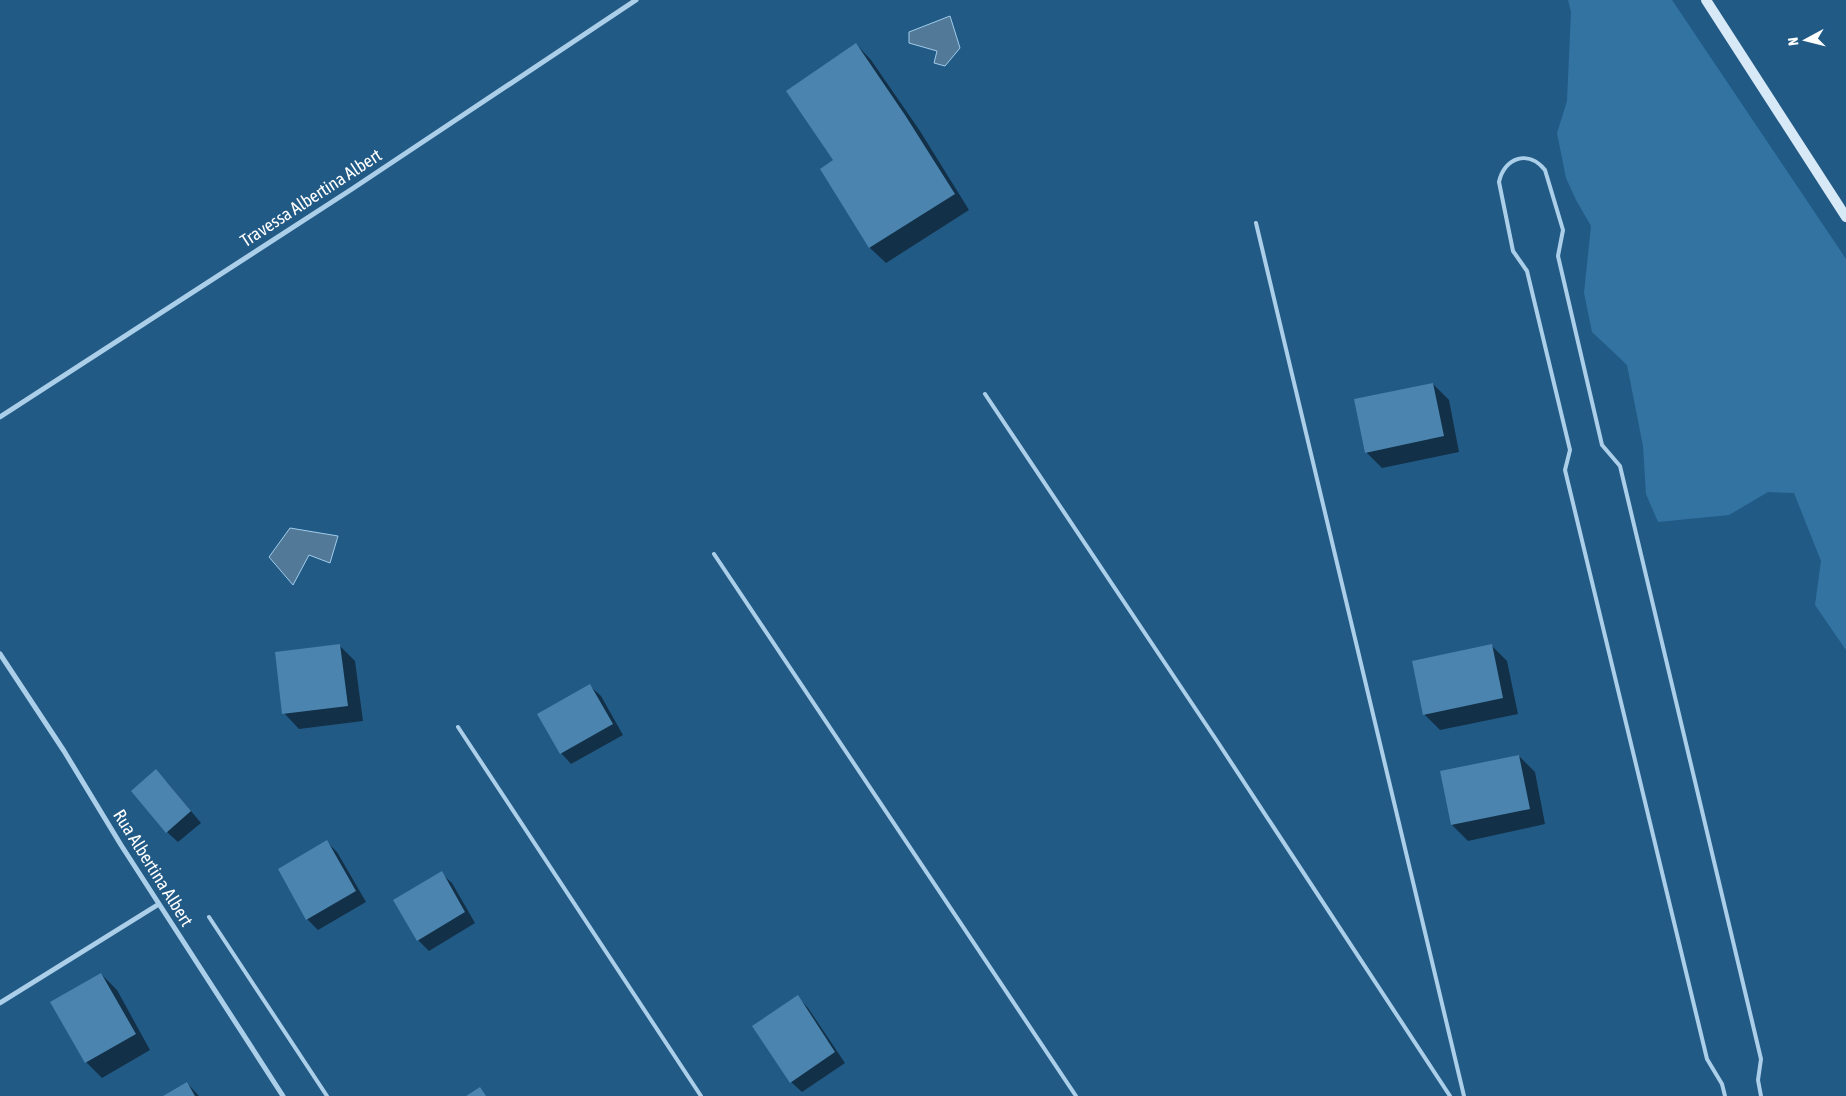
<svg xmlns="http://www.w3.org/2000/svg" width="1846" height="1096" font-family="'Asap Condensed',sans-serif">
	<rect width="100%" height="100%" fill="#225a86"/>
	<path fill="#3373a2" d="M 1568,0 L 1672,0 L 1846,259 L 1846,650 L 1815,605 L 1821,561 L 1794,493 L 1768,492 L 1729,515 L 1658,522 L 1646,494 L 1643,446 L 1627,365 L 1592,332 L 1584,293 L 1591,226 L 1576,200 L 1566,178 L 1557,133 L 1567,101 L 1571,12 Z"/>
	<path fill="#527a98" stroke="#a0ccea" d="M 950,16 L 960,48 L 945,66 L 934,63 L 937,51 L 909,43 L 909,32 Z
		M 290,528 L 338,536 L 330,563 L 309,555 L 293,585 L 269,557 Z"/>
	<path fill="#0007" d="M 856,44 L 871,60 L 920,131 L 969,210 L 886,263 L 870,248 L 821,169 L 835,160 Z
		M 1433,384 L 1449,400 L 1459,452 L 1382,468 L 1366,452 Z
		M 1491,645 L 1507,661 L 1518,714 L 1440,730 L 1424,714 Z
		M 340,646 L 355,661 L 363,721 L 299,729 L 284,713 Z
		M 590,686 L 601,696 L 623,735 L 571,764 L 561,753 Z
		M 1519,756 L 1535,772 L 1545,824 L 1468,841 L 1452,825 Z
		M 166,781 L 201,823 L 178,842 L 167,832 Z
		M 327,842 L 337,852 L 366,902 L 318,930 L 307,919 Z
		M 441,873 L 452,883 L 475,923 L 429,951 L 418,940 Z
		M 101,974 L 117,990 L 150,1050 L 102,1078 L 86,1062 Z
		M 798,997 L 808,1008 L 845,1063 L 802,1092 L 791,1082 Z
		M 187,1083 L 199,1096 L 166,1096 Z"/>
	<path fill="#4b84ae" d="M 856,43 L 905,115 L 955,194 L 869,248 L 820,169 L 833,160 L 786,91 Z
		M 1433,383 L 1444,436 L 1365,453 L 1354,399 Z
		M 340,644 L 348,706 L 282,714 L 275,652 Z
		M 1492,644 L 1503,698 L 1423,715 L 1412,661 Z
		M 590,684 L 613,724 L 560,754 L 537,714 Z
		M 1519,755 L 1530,809 L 1451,825 L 1440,771 Z
		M 156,769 L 191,811 L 166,833 L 131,791 Z
		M 327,840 L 356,891 L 306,920 L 278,869 Z
		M 442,871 L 465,912 L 417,941 L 393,900 Z
		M 101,973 L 136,1034 L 85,1063 L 50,1002 Z
		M 798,995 L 835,1052 L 790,1083 L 752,1026 Z
		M 187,1082 L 195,1096 L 163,1096 Z
		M 480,1087 L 486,1096 L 466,1096 Z"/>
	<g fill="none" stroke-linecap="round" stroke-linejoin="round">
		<path stroke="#accfe9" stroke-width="4" d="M 1256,223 L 1464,1096
			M 985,394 L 1217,741 L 1450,1096
			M 714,554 L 1076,1096
			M 458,727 L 701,1096
			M 209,917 L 327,1096
			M 1725,1096 L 1722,1084 L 1707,1059 L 1565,470 L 1570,450 L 1527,271 L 1513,251 L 1499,182 C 1504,158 1528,149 1545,170 L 1563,230 L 1558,256 L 1602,445 L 1620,466 L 1761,1059 L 1758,1080 L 1761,1096"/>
		<path stroke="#accfe9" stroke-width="5" d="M 0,417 L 352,189 L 636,0
			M 0,654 L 64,751 L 121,845 L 283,1096
			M 0,1003 L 159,904"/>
		<path stroke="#d7e9f7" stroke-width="10" d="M 1706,0 L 1846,217"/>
	</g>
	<g text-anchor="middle" stroke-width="4.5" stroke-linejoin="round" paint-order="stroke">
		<g font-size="18" fill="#fff" stroke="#225a86">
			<text transform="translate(311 198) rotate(-33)" y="6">Travessa Albertina Albert</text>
			<text transform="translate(153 868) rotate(58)" y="6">Rua Albertina Albert</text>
		</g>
	</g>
	<g transform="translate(1806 40) rotate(263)" stroke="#225a86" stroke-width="4" paint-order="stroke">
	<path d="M0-4L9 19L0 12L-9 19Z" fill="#ffffff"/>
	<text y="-8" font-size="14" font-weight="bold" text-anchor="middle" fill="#ffffff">N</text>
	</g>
</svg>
